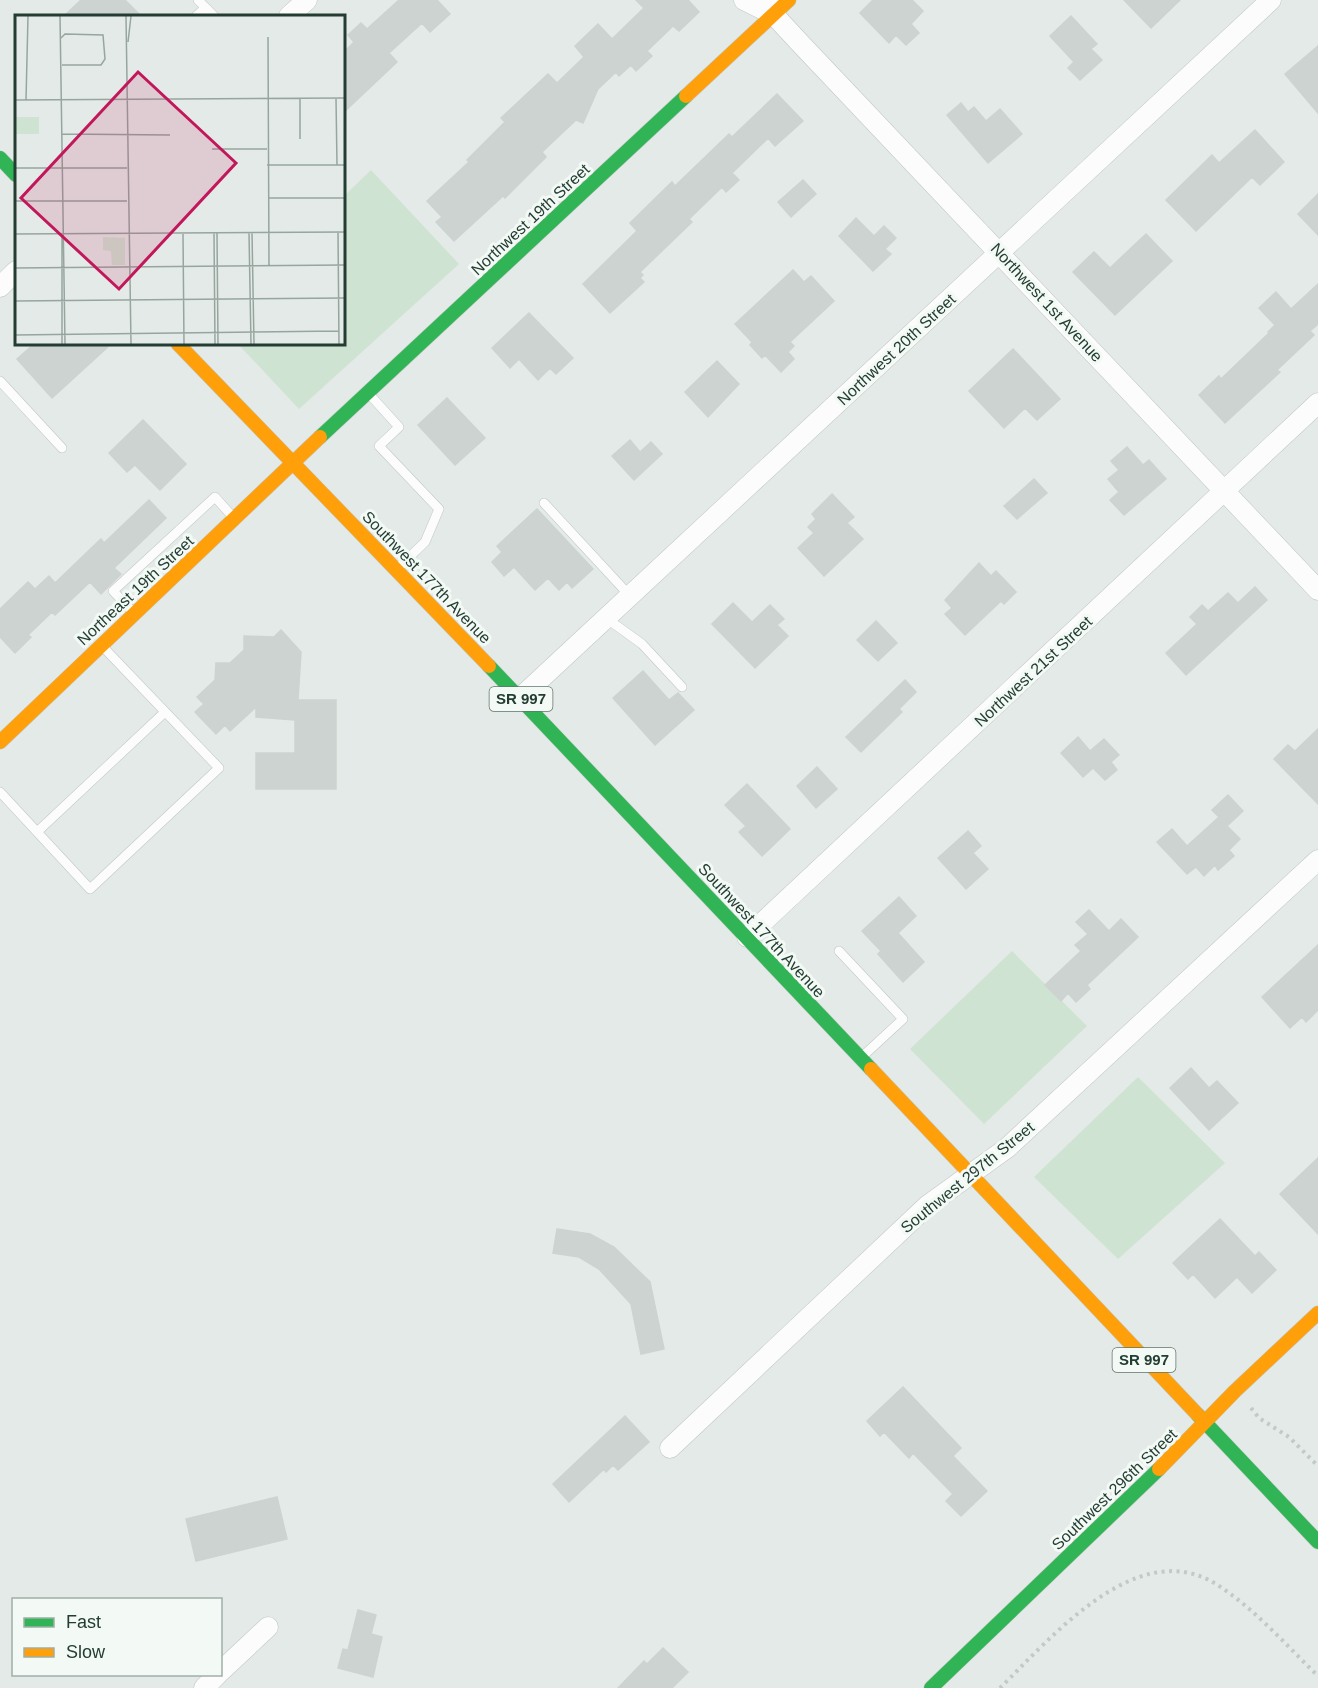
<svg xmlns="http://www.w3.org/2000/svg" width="1318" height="1688" font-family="Arial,sans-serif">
	<rect width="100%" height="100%" fill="#e4eae7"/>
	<path fill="#cee3d2" d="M 371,170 L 459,264 L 299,409 L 238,344 L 344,344 L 344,196 Z
		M 1012,951 L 1087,1026 L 984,1124 L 910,1049 Z
		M 1138,1077 L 1225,1163 L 1118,1259 L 1034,1177 Z"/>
	<path fill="#cdd3d0" stroke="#cdd3d0" stroke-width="1.5" d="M 81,0 L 125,0 L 141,16 L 64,16 Z
		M 399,0 L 437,0 L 450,14 L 430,32 L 422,23 L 389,53 L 397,62 L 344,112 L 344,52 L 354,42 L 348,35 L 361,23 L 367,29 Z
		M 636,0 L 688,0 L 699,12 L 679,31 L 673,26 L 647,51 L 652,56 L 636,71 L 631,65 L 619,76 L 616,72 L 598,89 L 583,123 L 576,120 L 542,152 L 546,157 L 505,198 L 503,196 L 454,241 L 436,222 L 442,217 L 427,201 L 469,162 L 467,160 L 505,122 L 501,118 L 548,74 L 557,83 L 584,57 L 575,46 L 598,24 L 612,39 L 644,8 Z
		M 873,0 L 912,0 L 923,11 L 911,24 L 919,33 L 906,45 L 896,35 L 889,43 L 860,13 Z
		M 1124,0 L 1180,0 L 1151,28 Z
		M 1071,16 L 1097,44 L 1091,49 L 1102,60 L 1080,80 L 1068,68 L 1074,62 L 1050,36 Z
		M 1318,46 L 1318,113 L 1285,74 Z
		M 777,94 L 803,121 L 775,146 L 768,138 L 732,173 L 739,180 L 726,192 L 722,187 L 689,219 L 692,222 L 640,272 L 643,275 L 640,278 L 644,282 L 610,313 L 583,284 L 637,231 L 630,223 L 672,182 L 675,186 L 729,134 L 732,137 Z
		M 961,103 L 968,112 L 974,107 L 986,121 L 1000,109 L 1022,134 L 988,163 L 947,115 Z
		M 1255,130 L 1284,162 L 1260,185 L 1252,177 L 1196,231 L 1166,200 L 1212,155 L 1219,163 Z
		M 803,180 L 816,194 L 791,217 L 778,202 Z
		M 1318,194 L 1318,235 L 1298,214 Z
		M 856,218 L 874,236 L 884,226 L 896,238 L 885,249 L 891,254 L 873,271 L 839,236 Z
		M 1146,234 L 1172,261 L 1115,315 L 1073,272 L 1094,252 L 1110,268 Z
		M 793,270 L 804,282 L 811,276 L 834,301 L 790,342 L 794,346 L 788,352 L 794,359 L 781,372 L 765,355 L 762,358 L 750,345 L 752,342 L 735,324 Z
		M 1318,284 L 1318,324 L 1310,331 L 1314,335 L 1277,370 L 1280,372 L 1225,423 L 1199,395 L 1219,376 L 1221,379 L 1269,333 L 1268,332 L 1275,325 L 1259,308 L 1276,292 L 1291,309 Z
		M 529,313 L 573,358 L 556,374 L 550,368 L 538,380 L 519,359 L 510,368 L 492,348 Z
		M 34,344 L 111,344 L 52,398 L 17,359 Z
		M 1013,349 L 1060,399 L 1037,420 L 1025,408 L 1004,428 L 969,391 Z
		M 717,361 L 739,384 L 708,417 L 685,392 Z
		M 447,398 L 485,438 L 455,465 L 418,425 Z
		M 143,420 L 186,464 L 160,490 L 135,465 L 127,472 L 109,453 Z
		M 630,440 L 640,452 L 651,442 L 662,454 L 634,480 L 612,456 Z
		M 1127,447 L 1143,465 L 1149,460 L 1166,479 L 1124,515 L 1110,500 L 1119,492 L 1108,479 L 1119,470 L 1111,461 Z
		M 1034,479 L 1047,493 L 1017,519 L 1004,506 Z
		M 832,494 L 854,517 L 847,523 L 863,539 L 824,576 L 798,548 L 814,533 L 808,527 L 816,519 L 812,514 Z
		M 149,500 L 166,518 L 114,568 L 121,574 L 101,594 L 90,582 L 55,615 L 52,612 L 28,635 L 31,637 L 15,653 L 0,637 L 0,609 L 28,582 L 35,589 L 49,576 L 55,583 L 101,539 L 104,543 Z
		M 537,509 L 593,569 L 572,588 L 567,582 L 559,590 L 548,578 L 535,590 L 514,567 L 504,576 L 492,562 L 502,552 L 497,546 Z
		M 979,563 L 991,576 L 996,571 L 1016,592 L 1004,604 L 1001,601 L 965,635 L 945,614 L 952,608 L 945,600 Z
		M 1255,587 L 1267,600 L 1186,675 L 1166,653 L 1197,624 L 1190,617 L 1202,605 L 1208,611 L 1228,593 L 1238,603 Z
		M 733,603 L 752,622 L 770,605 L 784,619 L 777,625 L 788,636 L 755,668 L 712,624 Z
		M 876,621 L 897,643 L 878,661 L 857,640 Z
		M 281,630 L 301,652 L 298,700 L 336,700 L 336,789 L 256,789 L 256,753 L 295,753 L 295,720 L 256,717 L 256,707 L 230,731 L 225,725 L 216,734 L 195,712 L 204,704 L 197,697 L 215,680 L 216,663 L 230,663 L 244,650 L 244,636 L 274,637 Z
		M 643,671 L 669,700 L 678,693 L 694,710 L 655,745 L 613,698 Z
		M 905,680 L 916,692 L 899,709 L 902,712 L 861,752 L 846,737 Z
		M 1318,729 L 1318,804 L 1274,759 L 1288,745 L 1295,751 Z
		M 1078,737 L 1090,751 L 1104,739 L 1119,755 L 1111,762 L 1117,770 L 1105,780 L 1093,768 L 1083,777 L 1061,753 Z
		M 817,767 L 837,789 L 816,808 L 797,786 Z
		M 747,784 L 790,829 L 762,856 L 739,832 L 746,826 L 725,805 Z
		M 1228,795 L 1243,811 L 1227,826 L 1240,839 L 1229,850 L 1234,856 L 1218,870 L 1215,865 L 1204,876 L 1196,867 L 1187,874 L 1157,842 L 1172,829 L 1187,846 L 1219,817 L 1212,810 Z
		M 968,831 L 981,846 L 973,853 L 988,869 L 966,889 L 938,858 Z
		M 899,897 L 916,916 L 898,933 L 924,962 L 903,982 L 878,954 L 881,951 L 862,931 Z
		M 1089,910 L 1109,931 L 1121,919 L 1138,937 L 1087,985 L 1090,989 L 1076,1002 L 1068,993 L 1061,1001 L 1045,985 L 1081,951 L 1075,945 L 1088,934 L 1076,922 Z
		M 1318,945 L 1318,1010 L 1306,1022 L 1302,1017 L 1290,1028 L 1262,997 Z
		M 1191,1068 L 1209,1088 L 1217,1081 L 1238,1103 L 1209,1130 L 1170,1088 Z
		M 1318,1158 L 1318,1234 L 1280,1194 Z
		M 1220,1219 L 1255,1256 L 1259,1252 L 1276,1270 L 1252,1293 L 1237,1277 L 1215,1298 L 1193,1274 L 1188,1279 L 1173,1263 Z
		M 557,1229 L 590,1234 L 614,1247 L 650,1282 L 664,1349 L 641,1354 L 631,1304 L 599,1269 L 579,1257 L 553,1253 Z
		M 903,1387 L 961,1448 L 953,1456 L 987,1491 L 961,1516 L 946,1501 L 953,1494 L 913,1453 L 909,1458 L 884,1432 L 880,1436 L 867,1421 Z
		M 625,1416 L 649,1442 L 618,1470 L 613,1465 L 606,1472 L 604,1469 L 569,1502 L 553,1484 Z
		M 277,1497 L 287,1539 L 196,1561 L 186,1519 Z
		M 358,1610 L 376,1615 L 371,1634 L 382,1637 L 373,1677 L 338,1668 L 343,1649 L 348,1650 Z
		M 663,1648 L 688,1672 L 672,1688 L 618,1688 L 644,1661 L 647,1664 Z"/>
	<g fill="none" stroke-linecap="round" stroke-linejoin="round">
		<g stroke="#c1c7c4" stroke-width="10">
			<path id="lane" d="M 198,0 L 214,16
				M 196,16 L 205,8
				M 0,381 L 62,448
				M 370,395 L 399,427 L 379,446 L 439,509 L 425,542 L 400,566
				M 544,503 L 630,596
				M 133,612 L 113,591 L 215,497 L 232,516
				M 606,618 L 642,644 L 682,687
				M 0,792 L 90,889 L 219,768 L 104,648
				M 37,832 L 165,712
				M 839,951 L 903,1019 L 864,1055"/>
		</g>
		<g stroke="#c1c7c4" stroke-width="21">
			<path id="street" d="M 744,0 L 774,15
				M 768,0 L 774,15 L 799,42 L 1318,590
				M 289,16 L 307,0
				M 0,287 L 16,271
				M 520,698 L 1271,0
				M 747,937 L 1318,403
				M 670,1448 L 928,1205 L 1007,1148 L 1318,860
				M 220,1672 L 268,1627
				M 204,1688 L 218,1674"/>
		</g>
		<g stroke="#c0c8c4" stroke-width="15">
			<path id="fast" d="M 0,158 L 16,175
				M 320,437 L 686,96
				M 489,666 L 871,1069
				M 1198,1415 L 1318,1542
				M 931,1688 L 1159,1469"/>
		</g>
		<g stroke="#c0c8c4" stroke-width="15">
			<path id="slow" d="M 686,96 L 789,0
				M 178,344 L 489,666
				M 0,742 L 320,437
				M 871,1069 L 1198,1415
				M 1159,1469 L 1235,1391 L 1318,1313"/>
		</g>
		<path stroke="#c1cac5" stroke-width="4" stroke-dasharray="3 4.5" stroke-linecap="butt" d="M 1251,1408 L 1259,1418 L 1289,1437 L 1318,1466
			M 1000,1688 C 1051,1638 1137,1535 1216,1584 C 1254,1608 1286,1645 1318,1676"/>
		<use href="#lane" stroke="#fbfcfb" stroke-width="9"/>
		<use href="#street" stroke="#fbfcfb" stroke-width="20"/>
		<use href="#fast" stroke="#30b455" stroke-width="14"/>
		<use href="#slow" stroke="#ff9f0a" stroke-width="14"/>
	</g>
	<g text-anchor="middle" stroke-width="6" stroke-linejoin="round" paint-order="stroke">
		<g fill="#f3f9f5" stroke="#61756d" stroke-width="1.5">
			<rect x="489.5" y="687" width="63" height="24" rx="4.5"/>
			<rect x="1112.5" y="1348" width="63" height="24" rx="4.5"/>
		</g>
		<g font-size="15" font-weight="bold" fill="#233d33">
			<text x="521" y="704">SR 997</text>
			<text x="1144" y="1365">SR 997</text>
		</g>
		<g font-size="16" fill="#233d33" stroke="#f3f9f5">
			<text transform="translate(530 219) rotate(-43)" y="6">Northwest 19th Street</text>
			<text transform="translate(1047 302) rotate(47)" y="6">Northwest 1st Avenue</text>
			<text transform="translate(896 349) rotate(-43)" y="6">Northwest 20th Street</text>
			<text transform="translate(427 577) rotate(46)" y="6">Southwest 177th Avenue</text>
			<text transform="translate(135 590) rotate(-43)" y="6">Northeast 19th Street</text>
			<text transform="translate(1033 671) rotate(-43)" y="6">Northwest 21st Street</text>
			<text transform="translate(762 930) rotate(47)" y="6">Southwest 177th Avenue</text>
			<text transform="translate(967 1177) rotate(-39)" y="6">Southwest 297th Street</text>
			<text transform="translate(1114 1489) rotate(-44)" y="6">Southwest 296th Street</text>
		</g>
	</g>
	<g transform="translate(15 15)">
		<rect width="330" height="330" fill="#e4eae7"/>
		<path d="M 0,102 L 24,102 L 24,119 L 0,119 ZM 88,222 L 110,223 L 110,250 L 97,250 L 96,236 L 88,235 Z" fill="#cee3d2"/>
		<path fill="none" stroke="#97a59f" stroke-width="1.5" d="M 45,1 L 50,329M 111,1 L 116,329M 253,22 L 254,251M 46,23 L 50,19 L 88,20 L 90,44 L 86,50 L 47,50M 113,27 L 116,1M 321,83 L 322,150M 285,84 L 285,124M 0,85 L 330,83M 11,85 L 13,1M 47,119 L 155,120M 197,134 L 252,134M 252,150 L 330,150M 0,153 L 112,153M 253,183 L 330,183M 0,186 L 112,186M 323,217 L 324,329M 199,218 L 200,329M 202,218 L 203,329M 234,218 L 236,329M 237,218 L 239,329M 0,219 L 330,217M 168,219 L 169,329M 0,253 L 330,250M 0,286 L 330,283M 0,320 L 324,316M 47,329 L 47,221"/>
		<path fill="#c2185b" fill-opacity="0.15" stroke="#c2185b" stroke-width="3" d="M 123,57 L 221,148 L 104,274 L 6,183 Z"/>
		<rect width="330" height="330" fill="none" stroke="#233d33" stroke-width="3"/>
	</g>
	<rect x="12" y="1598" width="210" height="78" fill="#f3f9f5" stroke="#a0aea7" stroke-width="1.5"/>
	<rect x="24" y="1618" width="30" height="9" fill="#30b455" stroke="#a0aea7" stroke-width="1.5"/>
	<text x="66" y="1628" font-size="18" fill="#233d33">Fast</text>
	<rect x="24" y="1648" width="30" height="9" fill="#ff9f0a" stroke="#a0aea7" stroke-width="1.5"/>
	<text x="66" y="1658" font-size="18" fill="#233d33">Slow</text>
</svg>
